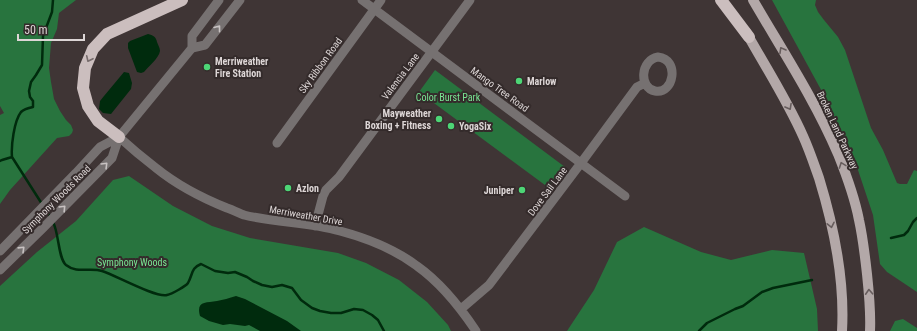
<svg xmlns="http://www.w3.org/2000/svg" width="917" height="331" font-family="'Roboto Condensed',sans-serif">
	<rect width="100%" height="100%" fill="#3f3535"/>
	<path fill="#28743e" d="M 0,0 L 76,0 L 59,13 L 57,29 L 51,43 L 49,68 L 51,82 L 54,99 L 60,111 L 66,120 L 71,125 L 73,130 L 72,133 L 69,136 L 57,138 L 10,190 L 0,204 L 0,115 L 4,113 L 0,106 Z
		M 772,0 L 816,0 L 815,5 L 818,12 L 824,20 L 838,37 L 845,50 L 871,128 L 883,150 L 897,183 L 900,184 L 907,184 L 914,170 L 917,171 L 917,292 L 887,272 L 880,264 L 873,215 L 854,158 L 825,97 Z
		M 435,70 L 565,167 L 549,188 L 419,92 Z
		M 129,176 L 173,206 L 212,226 L 250,238 L 338,253 L 366,263 L 399,280 L 427,302 L 448,325 L 451,331 L 0,331 L 0,286 L 37,252 L 76,221 L 113,180 Z
		M 644,227 L 701,252 L 731,260 L 772,250 L 804,253 L 817,309 L 818,331 L 567,331 L 594,290 L 617,242 Z
		M 903,319 L 917,328 L 917,331 L 890,331 L 895,321 Z"/>
	<path fill="#002b0d" d="M 148,34 C 153,35 156,37 157,42 C 158,45 160,48 160,51 C 159,58 148,67 144,72 L 141,73 L 137,72 L 128,48 L 128,43 L 130,41 Z
		M 124,72 L 129,73 L 132,83 L 131,89 L 111,114 L 103,113 L 99,109 L 100,101 L 104,96 Z
		M 236,296 L 245,299 L 287,321 L 301,331 L 260,331 L 249,325 L 245,326 L 230,324 L 223,325 L 209,321 L 200,316 C 196,301 205,303 217,301 C 223,300 229,298 236,296 Z"/>
	<g fill="none" stroke-linecap="round" stroke-linejoin="round">
		<path stroke="#002b0d" stroke-width="2.5" d="M 0,161 L 2,160 L 12,157
			M 42,204 L 12,157 C 11,146 14,121 21,112 C 24,109 28,108 33,107 L 33,101 L 30,97 L 29,91 L 31,82 L 36,75 L 42,65 L 43,36 L 52,12 L 53,0
			M 44,209 L 51,217
			M 53,222 C 59,233 58,258 66,265 C 77,274 90,267 102,271 C 115,275 156,298 167,295 C 172,294 186,286 188,283 C 193,274 191,268 201,264 L 215,271 L 228,273 L 235,272 L 247,277 L 253,281 L 262,285 L 272,287 L 282,285 L 292,288 L 301,300 L 312,308 L 320,311 L 331,313 L 341,313 L 354,309 L 363,310 L 372,315 L 378,320 L 384,331
			M 891,238 L 904,235 L 908,231 L 913,222 L 917,218
			M 699,331 L 707,323 L 735,309 L 743,306 L 762,292 L 773,288 L 812,280"/>
		<path stroke="#767171" stroke-width="9" d="M 362,0 L 625,196
			M 192,48 L 192,36 L 219,0
			M 658,57 C 680,59 674,95 655,91 C 639,88 640,60 658,57 Z
			M 119,137 C 131,148 143,158 156,168 C 177,185 202,198 227,208 C 233,210 239,213 244,215 C 276,223 309,222 340,231 C 366,238 396,250 417,266 C 441,283 460,307 476,331
			M 277,143 L 381,0
			M 315,226 L 323,196 L 326,190 L 339,177 L 470,0
			M 0,251 L 76,173 L 100,147 L 119,137
			M 0,270 L 43,228 L 112,158 L 119,137 L 192,48 L 205,45 L 240,0
			M 461,309 L 489,285 L 581,163 L 637,87 L 645,83"/>
		<path stroke="#b3a8a8" stroke-width="10" d="M 753,0 C 782,50 815,100 838,154 C 846,174 855,199 859,220 C 863,238 865,256 867,274 C 869,293 871,312 870,331
			M 746,32 C 765,66 787,100 803,136 C 809,149 814,164 819,178 C 834,227 845,279 842,331"/>
		<path stroke="#cbbebe" stroke-width="12" d="M 721,0 L 749,37
			M 119,137 L 98,121 L 88,106 L 83,88 L 85,68 L 93,49 L 107,34 L 182,0"/>
	</g>
	<defs><path id="oneway-chevron" d="M-2-3.5L2.5 0L-2 3.5" fill="none" stroke-width="1.6" stroke-linecap="round" stroke-linejoin="round"/></defs>
	<g stroke="#c8c2c2">
		<use href="#oneway-chevron" transform="translate(218 28) rotate(-52)"/>
		<use href="#oneway-chevron" transform="translate(105 165) rotate(-45)"/>
		<use href="#oneway-chevron" transform="translate(63 208) rotate(-46)"/>
		<use href="#oneway-chevron" transform="translate(22 249) rotate(-44)"/>
	</g>
	<g stroke="#675d5d">
		<use href="#oneway-chevron" transform="translate(782 50) rotate(-120)"/>
		<use href="#oneway-chevron" transform="translate(789 107) rotate(61)"/>
		<use href="#oneway-chevron" transform="translate(842 165) rotate(-110)"/>
		<use href="#oneway-chevron" transform="translate(831 225) rotate(78)"/>
		<use href="#oneway-chevron" transform="translate(869 292) rotate(-93)"/>
	</g>
	<use stroke="#786d6d" href="#oneway-chevron" transform="translate(89 59) rotate(115)"/>
	<g fill="#4dd676" stroke="#342b2b" stroke-width="1.5">
		<circle cx="207" cy="67" r="4"/>
		<circle cx="519" cy="81" r="4"/>
		<circle cx="439" cy="119" r="4"/>
		<circle cx="451" cy="126" r="4"/>
		<circle cx="288" cy="188" r="4"/>
		<circle cx="522" cy="190" r="4"/>
	</g>
	<g text-anchor="middle" stroke-width="4" stroke-linejoin="round" paint-order="stroke">
		<g font-size="10" font-weight="bold" fill="#ddd6d6" stroke="#342b2b" text-anchor="start">
			<text x="215" y="65">Merriweather<tspan x="215" dy="12">Fire Station</tspan></text>
			<text x="527" y="85">Marlow</text>
			<text x="431" y="117" text-anchor="end">Mayweather<tspan x="431" dy="12">Boxing + Fitness</tspan></text>
			<text x="459" y="130">YogaSix</text>
			<text x="296" y="192">Azlon</text>
			<text x="514" y="194" text-anchor="end">Juniper</text>
		</g>
		<g font-size="10" fill="#ddd6d6" stroke="#342b2b">
			<text transform="translate(320 65) rotate(-54)" y="4">Sky Ribbon Road</text>
			<text transform="translate(400 76) rotate(-53)" y="4">Valencia Lane</text>
			<text transform="translate(500 89) rotate(36)" y="4">Mango Tree Road</text>
			<text transform="translate(838 130) rotate(65)" y="4">Broken Land Parkway</text>
			<text transform="translate(547 191) rotate(-53)" y="4">Dove Sail Lane</text>
			<text transform="translate(56 199) rotate(-45)" y="4">Symphony Woods Road</text>
			<text transform="translate(306 215) rotate(10)" y="4">Merriweather Drive</text>
		</g>
		<g font-size="10" fill="#79e493" stroke="#342b2b">
			<text x="448" y="101">Color Burst Park</text>
			<text x="132" y="266">Symphony Woods</text>
		</g>
	</g>
	<path d="M18 34v6h66v-6" fill="none" stroke="#ddd6d6" stroke-width="2"/>
	<text x="24" y="34" font-size="12" fill="#ddd6d6" stroke="#342b2b" stroke-width="3" paint-order="stroke">50 m</text>
</svg>
